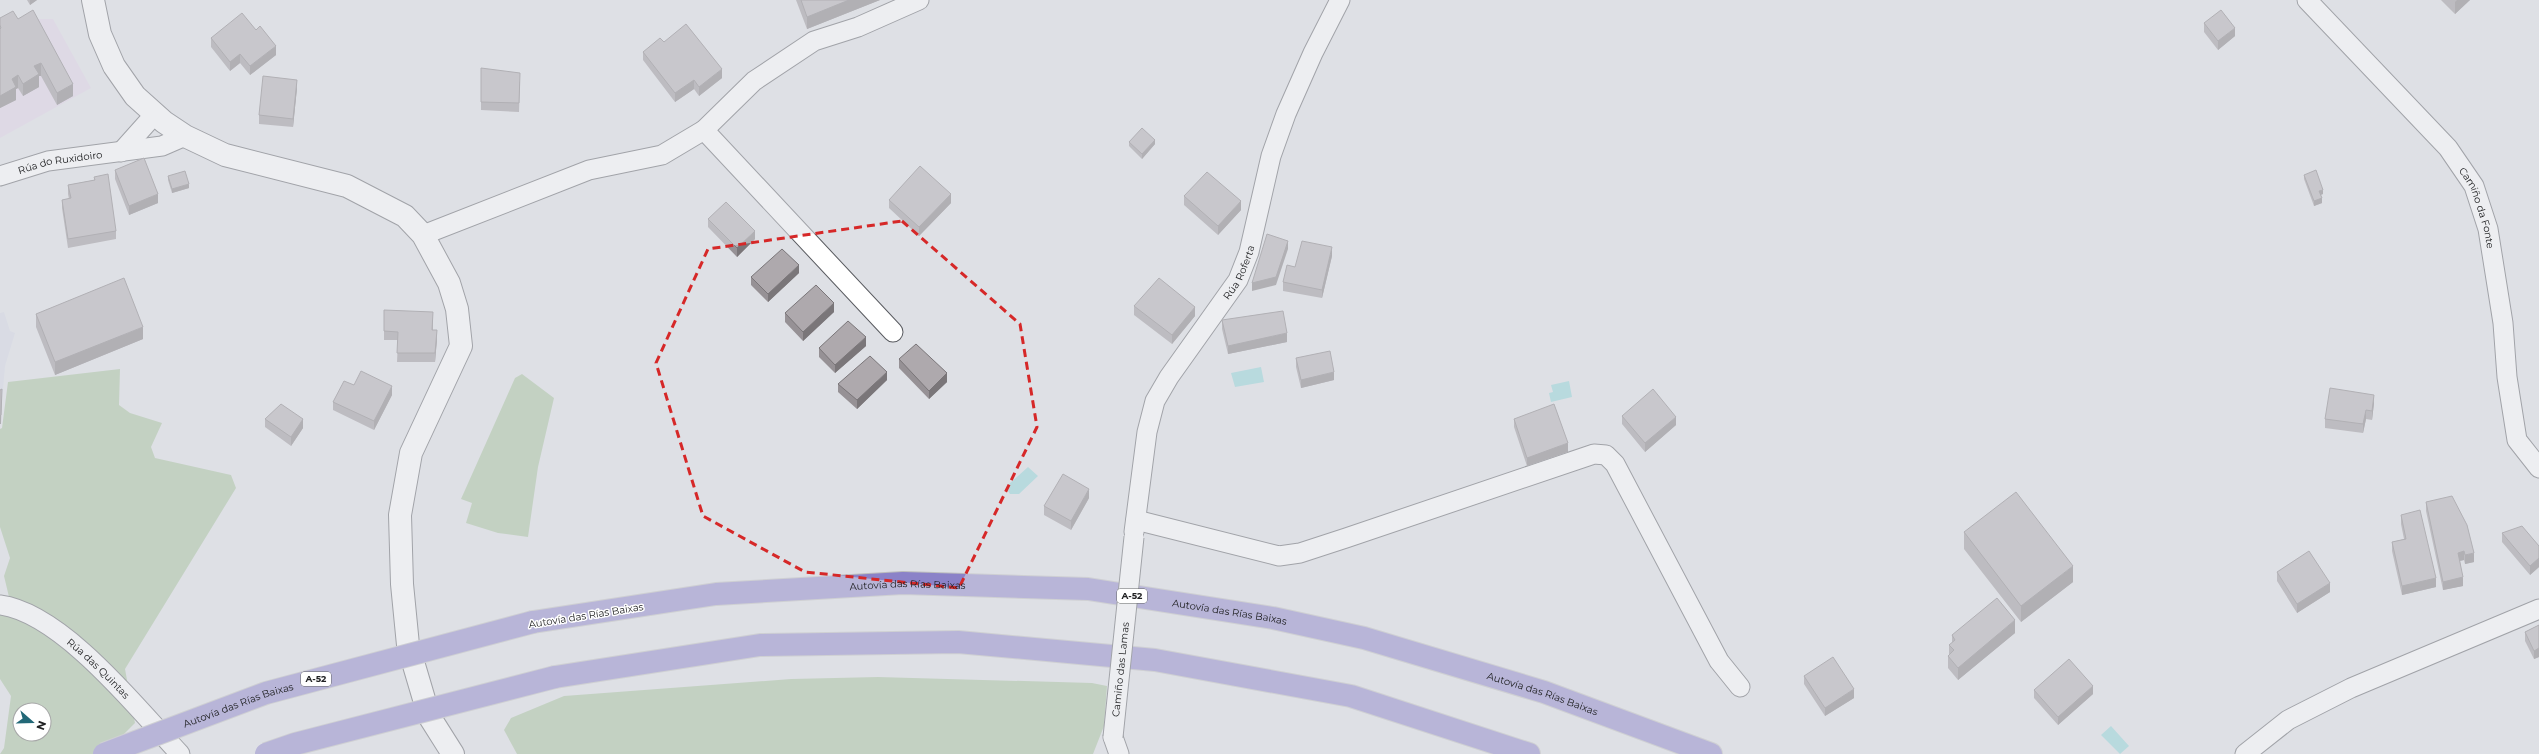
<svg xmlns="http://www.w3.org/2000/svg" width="2539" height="754" font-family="Montserrat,sans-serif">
	<rect width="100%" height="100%" fill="#dee0e5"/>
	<path fill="#d2d6e3" d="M 4,312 L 10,331 L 15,333 L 5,366 L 0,424 L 0,313 Z"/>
	<path fill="#ddd1e5" d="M 0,19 L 53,19 L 91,88 L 0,138 Z"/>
	<path fill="#a3bf98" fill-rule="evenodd" d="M 120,369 L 119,405 L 130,413 L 162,423 L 151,447 L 155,458 L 231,475 L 236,488 L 125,669 L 135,723 L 104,754 L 0,754 L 4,748 L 11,696 L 0,679 L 0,612 L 9,597 L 4,576 L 10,558 L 0,527 L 0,429 L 2,428 L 8,382 ZM 20,710 L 44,710 L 44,734 L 20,734 Z
		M 522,374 L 554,398 L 538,467 L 528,537 L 498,533 L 466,523 L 472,503 L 461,499 L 515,378 Z
		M 878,677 L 1092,683 L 1107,686 L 1104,726 L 1093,754 L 517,754 L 504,730 L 511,718 L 564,696 L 791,679 Z"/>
	<path fill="#8bd2d5" d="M 1261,367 L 1264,382 L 1235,387 L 1231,373 Z
		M 1569,381 L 1572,397 L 1551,402 L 1549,393 L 1553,392 L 1551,385 Z
		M 1028,467 L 1038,476 L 1019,494 L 1010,494 L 1008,491 L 1010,483 Z
		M 2111,726 L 2129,746 L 2120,754 L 2101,735 Z"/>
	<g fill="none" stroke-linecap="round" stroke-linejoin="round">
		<g stroke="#585a5f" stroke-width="21">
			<g id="minor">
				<path id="s1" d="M 2307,0 L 2448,148 L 2474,186 L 2488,229 L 2503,323 L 2507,377 L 2517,440 L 2539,468"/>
				<path d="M 704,130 L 893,332"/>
				<path d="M 121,152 L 155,114"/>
				<path id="s2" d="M 0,176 L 48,161 L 162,146 L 185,136"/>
				<path d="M 423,235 L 589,170 L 662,155 L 704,130 L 754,81 L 814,41 L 858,27 L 919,0"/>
				<path d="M 1136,520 L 1279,556 L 1300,553 L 1346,538 L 1594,454 L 1606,455 L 1615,464 L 1719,661 L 1740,687"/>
				<path id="s3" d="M 1134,532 L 1147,432 L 1155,401 L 1169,377 L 1238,280 L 1249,252 L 1271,156 L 1286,114 L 1313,53 L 1340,0"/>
				<path id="s4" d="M 0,605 C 62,613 138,709 180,754"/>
				<path d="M 1113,737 L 1119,754"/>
				<path d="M 2245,754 L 2288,720 L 2351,688 L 2539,609"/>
			</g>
		</g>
		<g stroke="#585a5f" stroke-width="24">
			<path id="tertiary" d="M 93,0 L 100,34 L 114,66 L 135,96 L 164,122 L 185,136 L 225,155 L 347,186 L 405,216 L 423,235 L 449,283 L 457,309 L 461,346 L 411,453 L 400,515 L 402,584 L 408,645 L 429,716 L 453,754"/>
		</g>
		<g stroke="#bcbcbd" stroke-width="24">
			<g id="motorway">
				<path id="s5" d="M 533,622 L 716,594 L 903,583 L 1088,589 L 1273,618 L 1364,638 L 1544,692 L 1711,754"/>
				<path d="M 555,677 L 760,645 L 958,642 L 1155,660 L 1351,696 L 1529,754"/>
			</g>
		</g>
		<use href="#minor" stroke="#fff" stroke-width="19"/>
		<use href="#tertiary" stroke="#fff" stroke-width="22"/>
		<use href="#motorway" stroke="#8b82c8" stroke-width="22"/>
		<g stroke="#585a5f" stroke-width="21" stroke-linecap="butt">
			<g id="minor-bridge">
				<path id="s6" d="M 1113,737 L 1134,537"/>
			</g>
		</g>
		<g stroke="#bcbcbd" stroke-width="24" stroke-linecap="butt">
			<g id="motorway-bridge">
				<path id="s7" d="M 104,754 L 266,693 L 533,622"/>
				<path d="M 266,754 L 295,744 L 555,677"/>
			</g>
		</g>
		<use href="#minor-bridge" stroke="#fff" stroke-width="19"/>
		<use href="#motorway-bridge" stroke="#8b82c8" stroke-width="22"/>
	</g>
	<path fill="#969195" d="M 27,0 L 37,0 L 30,5 Z
		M 796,0 L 880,0 L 807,29 Z
		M 2441,0 L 2470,0 L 2455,14 Z
		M 0,18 L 18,19 L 73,96 L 57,105 L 41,76 L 39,76 L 39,87 L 23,96 L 18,88 L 16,89 L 16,100 L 0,108 Z
		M 2204,23 L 2235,36 L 2218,50 L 2204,32 Z
		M 256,30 L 276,55 L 250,75 L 240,63 L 230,71 L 211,47 L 211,38 Z
		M 664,42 L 722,78 L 699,96 L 694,89 L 675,102 L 643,60 L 643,52 Z
		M 481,68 L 520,82 L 519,112 L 481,110 Z
		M 297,88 L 293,127 L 259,124 L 259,115 Z
		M 1129,142 L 1155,144 L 1142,159 L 1129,146 Z
		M 115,170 L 158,203 L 129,215 L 115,179 Z
		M 2304,175 L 2323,194 L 2321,195 L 2322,203 L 2314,206 L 2304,179 Z
		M 168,176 L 189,188 L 172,193 L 168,180 Z
		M 94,177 L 116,231 L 116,239 L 68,248 L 62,208 L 62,200 L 69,199 L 68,194 L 68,185 L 94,180 Z
		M 1184,196 L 1241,210 L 1218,235 L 1184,205 Z
		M 889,200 L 951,203 L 919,236 L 889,208 Z
		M 708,219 L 755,239 L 737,257 L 708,227 Z
		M 1332,256 L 1322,298 L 1283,291 L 1283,282 L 1295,267 Z
		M 799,273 L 768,302 L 751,285 L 751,277 Z
		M 1134,306 L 1195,316 L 1172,344 L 1134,315 Z
		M 384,310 L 433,321 L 433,330 L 437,339 L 435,362 L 397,362 L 398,340 L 384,340 Z
		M 834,312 L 803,341 L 785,322 L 785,313 Z
		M 36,314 L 143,339 L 55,375 L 36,327 Z
		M 1222,320 L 1287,342 L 1228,354 L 1222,329 Z
		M 866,346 L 835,373 L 819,357 L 819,348 Z
		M 1296,358 L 1334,380 L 1301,388 L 1296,367 Z
		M 899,359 L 947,382 L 929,399 L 899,368 Z
		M 887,380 L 857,409 L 838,392 L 838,384 Z
		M 354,385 L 392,395 L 374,430 L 333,410 L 333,402 Z
		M 2374,403 L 2372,420 L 2366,419 L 2363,433 L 2325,428 L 2325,419 Z
		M 1622,416 L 1676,425 L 1645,452 L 1622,424 Z
		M 265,419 L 303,428 L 291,446 L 265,427 Z
		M 1514,419 L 1568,452 L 1527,466 L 1514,427 Z
		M 1089,498 L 1071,530 L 1044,515 L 1044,506 Z
		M 2426,502 L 2474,562 L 2465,564 L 2464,560 L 2460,561 L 2463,586 L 2443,590 L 2426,511 Z
		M 2401,515 L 2436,587 L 2402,595 L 2392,551 L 2392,542 L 2404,539 L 2401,524 Z
		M 1964,532 L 2073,582 L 2021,622 L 1964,549 Z
		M 2502,533 L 2539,546 L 2539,567 L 2530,575 L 2502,542 Z
		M 2277,572 L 2330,592 L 2297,613 L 2277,581 Z
		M 2539,625 L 2539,657 L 2534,659 L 2525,641 L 2525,632 Z
		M 2015,633 L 1958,680 L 1948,668 L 1948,656 L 1949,655 L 1949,645 L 1952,643 L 1952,635 Z
		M 1804,676 L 1854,698 L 1825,716 L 1804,684 Z
		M 2034,690 L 2093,694 L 2058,725 L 2034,698 Z"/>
	<path fill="#7a7679" d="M 30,0 L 37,0 L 30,5 Z
		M 849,0 L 880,0 L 807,29 L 807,17 Z
		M 2457,0 L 2470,0 L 2455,14 L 2455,2 Z
		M 2235,28 L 2235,36 L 2218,50 L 2218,41 Z
		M 276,46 L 276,55 L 250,75 L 250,66 Z
		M 240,54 L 240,63 L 230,71 L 230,62 Z
		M 41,63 L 41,76 L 39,76 L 39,87 L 23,96 L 23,84 L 34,66 Z
		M 722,69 L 722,78 L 699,96 L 699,87 Z
		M 18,75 L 18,88 L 16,89 L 16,100 L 0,108 L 0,96 L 12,79 Z
		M 297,80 L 297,88 L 293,127 L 293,119 Z
		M 694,80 L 694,89 L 675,102 L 675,93 Z
		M 73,84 L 73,96 L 57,105 L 57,93 Z
		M 1155,140 L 1155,144 L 1142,159 L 1142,154 Z
		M 189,184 L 189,188 L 172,193 L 172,189 Z
		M 2323,190 L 2323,194 L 2319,195 L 2319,191 Z
		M 158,194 L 158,203 L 129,215 L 129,206 Z
		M 951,194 L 951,203 L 919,236 L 919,227 Z
		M 2322,198 L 2322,203 L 2314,206 L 2314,201 Z
		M 1241,201 L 1241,210 L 1218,235 L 1218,226 Z
		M 755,231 L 755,239 L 737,257 L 737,248 Z
		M 1288,241 L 1288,249 L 1276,285 L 1252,291 L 1252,283 Z
		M 1332,247 L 1332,256 L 1322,298 L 1322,290 Z
		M 799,265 L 799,273 L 768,302 L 768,294 Z
		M 834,303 L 834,312 L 803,341 L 803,332 Z
		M 1195,307 L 1195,316 L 1172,344 L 1172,335 Z
		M 143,327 L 143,339 L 55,375 L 55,362 Z
		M 437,330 L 437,339 L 435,362 L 435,353 Z
		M 1287,333 L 1287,342 L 1228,354 L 1228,346 Z
		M 866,337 L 866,346 L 835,373 L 835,365 Z
		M 887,372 L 887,380 L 857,409 L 857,400 Z
		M 1334,372 L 1334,380 L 1301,388 L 1301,380 Z
		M 947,373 L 947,382 L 929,399 L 929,391 Z
		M 392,386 L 392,395 L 374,430 L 374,421 Z
		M 2,389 L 1,424 L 0,424 L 0,416 Z
		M 2374,395 L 2374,403 L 2372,420 L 2372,411 Z
		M 2366,410 L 2366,419 L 2363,433 L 2363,424 Z
		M 1676,417 L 1676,425 L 1645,452 L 1645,443 Z
		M 303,419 L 303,428 L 291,446 L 291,437 Z
		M 1568,443 L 1568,452 L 1527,466 L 1527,458 Z
		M 1089,489 L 1089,498 L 1071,530 L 1071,521 Z
		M 2464,551 L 2464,560 L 2458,561 L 2458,553 Z
		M 2474,553 L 2474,562 L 2465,564 L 2465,555 Z
		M 2539,558 L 2539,567 L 2530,575 L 2530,566 Z
		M 2073,566 L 2073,582 L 2021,622 L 2021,606 Z
		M 2463,577 L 2463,586 L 2443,590 L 2443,582 Z
		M 2436,578 L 2436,587 L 2402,595 L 2402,586 Z
		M 2330,583 L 2330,592 L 2297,613 L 2297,604 Z
		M 2015,620 L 2015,633 L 1958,680 L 1958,668 Z
		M 2539,648 L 2539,657 L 2534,659 L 2534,651 Z
		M 2093,686 L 2093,694 L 2058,725 L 2058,717 Z
		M 1854,689 L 1854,698 L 1825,716 L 1825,708 Z"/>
	<path fill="#aea9ad" stroke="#7a7679" d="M 801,0 L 849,0 L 807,17 Z
		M 33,10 L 73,84 L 57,93 L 41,63 L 34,66 L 39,74 L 23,84 L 18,75 L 12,79 L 16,87 L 0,96 L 0,29 L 1,28 L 0,25 L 0,18 L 13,11 L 18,19 Z
		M 2221,10 L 2235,28 L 2218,41 L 2204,23 Z
		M 242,13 L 256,30 L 260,26 L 276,46 L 250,66 L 240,54 L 230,62 L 211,38 Z
		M 686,24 L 722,69 L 699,87 L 694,80 L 675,93 L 643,52 L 660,38 L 664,42 Z
		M 481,68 L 520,73 L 519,103 L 481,102 Z
		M 263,76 L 297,80 L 293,119 L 259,115 Z
		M 1142,128 L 1155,140 L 1142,154 L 1129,142 Z
		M 144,158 L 158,194 L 129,206 L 115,170 Z
		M 920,166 L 951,194 L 919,227 L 889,200 Z
		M 2316,170 L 2323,190 L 2319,191 L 2322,198 L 2314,201 L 2304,175 Z
		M 185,171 L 189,184 L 172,189 L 168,176 Z
		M 1207,172 L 1241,201 L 1218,226 L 1184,196 Z
		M 108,174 L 116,231 L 68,239 L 62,200 L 71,198 L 68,185 L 95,180 L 94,177 Z
		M 726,202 L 755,231 L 737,248 L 708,219 Z
		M 1267,234 L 1288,241 L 1276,277 L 1252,283 Z
		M 1302,241 L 1332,247 L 1322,290 L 1283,282 L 1287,265 L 1295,267 Z
		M 782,249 L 799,265 L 768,294 L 751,277 Z
		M 124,278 L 143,327 L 55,362 L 36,314 Z
		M 1159,278 L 1195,307 L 1172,335 L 1134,306 Z
		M 816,285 L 834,303 L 803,332 L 785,313 Z
		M 384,310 L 433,312 L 432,330 L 437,330 L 435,353 L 397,353 L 398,332 L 384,331 Z
		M 1283,311 L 1287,333 L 1228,346 L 1222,320 Z
		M 848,321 L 866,337 L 835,365 L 819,348 Z
		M 916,344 L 947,373 L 929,391 L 899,359 Z
		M 1330,351 L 1334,372 L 1301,380 L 1296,358 Z
		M 870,356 L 887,372 L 857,400 L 838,384 Z
		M 361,371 L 392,386 L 374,421 L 333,402 L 344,381 L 354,385 Z
		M 2330,388 L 2374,395 L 2372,411 L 2366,410 L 2363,424 L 2325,419 Z
		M 2,389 L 1,415 L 0,416 L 0,390 Z
		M 1653,389 L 1676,417 L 1645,443 L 1622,416 Z
		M 281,404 L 303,419 L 291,437 L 265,419 Z
		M 1554,404 L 1568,443 L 1527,458 L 1514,419 Z
		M 1063,474 L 1089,489 L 1071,521 L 1044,506 Z
		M 2016,492 L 2073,566 L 2021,606 L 1964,532 Z
		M 2452,496 L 2467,525 L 2474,553 L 2465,555 L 2464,551 L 2458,553 L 2463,577 L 2443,582 L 2426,502 Z
		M 2420,510 L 2436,578 L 2402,586 L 2392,542 L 2406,539 L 2401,515 Z
		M 2522,526 L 2539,546 L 2539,558 L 2530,566 L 2502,533 Z
		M 2309,551 L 2330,583 L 2297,604 L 2277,572 Z
		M 1997,598 L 2015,620 L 1958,668 L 1948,656 L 1954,650 L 1949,645 L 1955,640 L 1952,635 Z
		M 2539,625 L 2539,648 L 2534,651 L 2525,632 Z
		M 1833,657 L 1854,689 L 1825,708 L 1804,676 Z
		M 2069,659 L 2093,686 L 2058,717 L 2034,690 Z"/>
	<path d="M0 0H2539V754H0ZM 902,221 L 1020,324 L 1037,427 L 959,588 L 805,572 L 703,516 L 656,363 L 708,249 Z" fill="#dee0e5" fill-opacity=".55" fill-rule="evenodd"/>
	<path fill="none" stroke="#d62828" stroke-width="3" stroke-dasharray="8 5" stroke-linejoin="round" d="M 902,221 L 1020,324 L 1037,427 L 959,588 L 805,572 L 703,516 L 656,363 L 708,249 Z"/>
	<g text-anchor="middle" stroke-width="3" stroke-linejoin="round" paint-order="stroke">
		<g fill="#fff" stroke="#636465" stroke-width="1">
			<rect x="1117" y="589" width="30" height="14" rx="3"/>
			<rect x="301" y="672" width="30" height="14" rx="3"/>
		</g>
		<g font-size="9" font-weight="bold" fill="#202123">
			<text x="1132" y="599">A-52</text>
			<text x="316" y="682">A-52</text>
		</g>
		<g font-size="10" fill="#202123" stroke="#fff">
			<text dy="4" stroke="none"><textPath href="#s2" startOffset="62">Rúa do Ruxidoiro</textPath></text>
			<text dy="4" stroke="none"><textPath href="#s1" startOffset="272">Camiño da Fonte</textPath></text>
			<text dy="4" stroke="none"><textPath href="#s3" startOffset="287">Rúa Roferta</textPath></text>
			<text dy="4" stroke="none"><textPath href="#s5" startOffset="377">Autovía das Rías Baixas</textPath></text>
			<text dy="4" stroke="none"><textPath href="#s5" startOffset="701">Autovía das Rías Baixas</textPath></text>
			<text transform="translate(586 615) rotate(-9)" y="4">Autovía das Rías Baixas</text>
			<text dy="4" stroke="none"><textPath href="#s4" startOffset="119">Rúa das Quintas</textPath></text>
			<text dy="4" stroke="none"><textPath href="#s6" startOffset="68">Camiño das Lamas</textPath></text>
			<text dy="4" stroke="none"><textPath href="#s5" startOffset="1025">Autovía das Rías Baixas</textPath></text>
			<text dy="4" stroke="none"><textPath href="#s7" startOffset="143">Autovía das Rías Baixas</textPath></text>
		</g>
	</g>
	<g transform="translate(32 722) rotate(110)"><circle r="19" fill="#ffffff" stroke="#a6a6a7"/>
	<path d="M0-3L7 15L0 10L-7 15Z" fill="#226877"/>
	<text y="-6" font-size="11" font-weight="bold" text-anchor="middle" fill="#202123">N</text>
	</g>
</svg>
